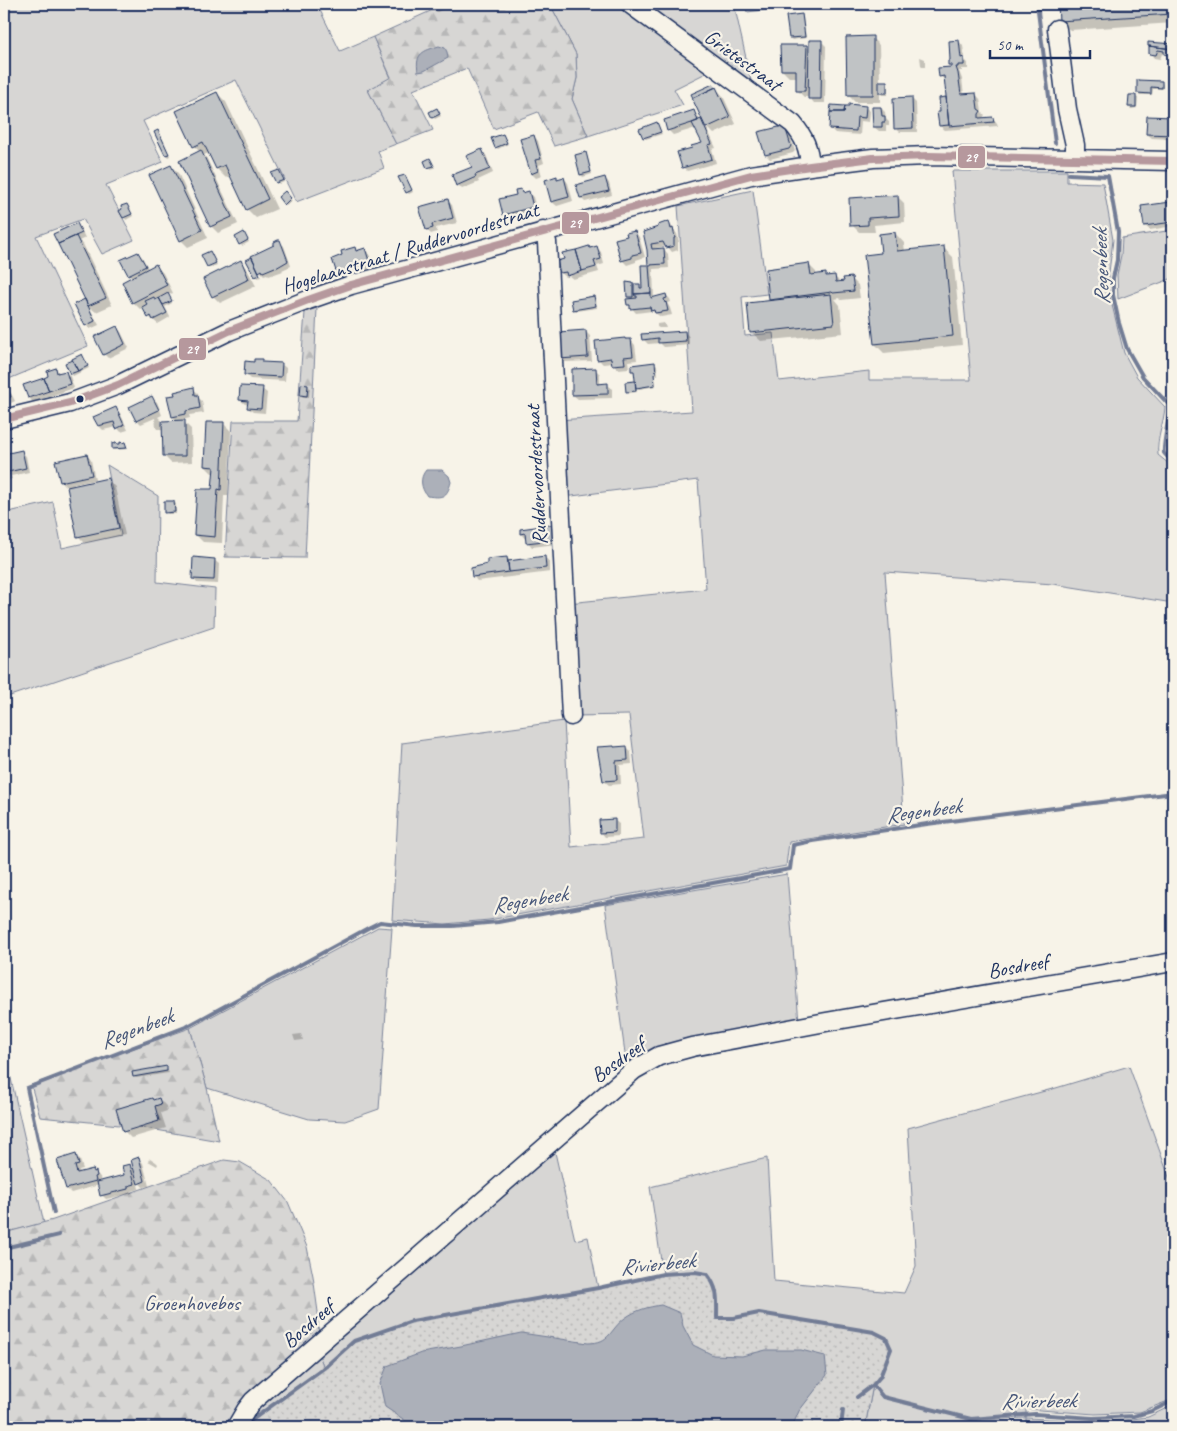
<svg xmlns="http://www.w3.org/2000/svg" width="1177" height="1431" font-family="Caveat,sans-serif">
	<defs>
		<pattern id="forest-firs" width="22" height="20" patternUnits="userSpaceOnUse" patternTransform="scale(1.25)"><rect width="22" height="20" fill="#d7d6d4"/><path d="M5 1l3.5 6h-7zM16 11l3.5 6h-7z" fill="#b8b8b8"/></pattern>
		<pattern id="park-dots" width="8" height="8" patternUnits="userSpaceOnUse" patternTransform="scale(1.25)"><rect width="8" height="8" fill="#d7d6d4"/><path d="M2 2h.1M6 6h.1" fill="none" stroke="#b8b8b8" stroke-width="1.8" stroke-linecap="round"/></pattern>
	</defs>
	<rect width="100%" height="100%" fill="#f7f3e8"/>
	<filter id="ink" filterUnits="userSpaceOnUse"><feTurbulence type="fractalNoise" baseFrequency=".02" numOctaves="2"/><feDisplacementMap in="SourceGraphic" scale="10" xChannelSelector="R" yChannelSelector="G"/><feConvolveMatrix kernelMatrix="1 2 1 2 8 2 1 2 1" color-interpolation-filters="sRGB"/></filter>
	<g filter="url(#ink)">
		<path fill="#d7d6d4" stroke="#798299" d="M 4,4 L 317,4 L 340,51 L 373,37 L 391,78 L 368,90 L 396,144 L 378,151 L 384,168 L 296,202 L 236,80 L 143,121 L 163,162 L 106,185 L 134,240 L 102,254 L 83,219 L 36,236 L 88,346 L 4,381 Z
			M 550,4 L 619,4 L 710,71 L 674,89 L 683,105 L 588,136 L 572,99 L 577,78 L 576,54 Z
			M 647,4 L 734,4 L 752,85 L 649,8 Z
			M 745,4 L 818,4 L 747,12 Z
			M 952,171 L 1067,171 L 1067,182 L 1103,183 L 1113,240 L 1109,272 L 1109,293 L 1124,353 L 1137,377 L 1165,407 C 1164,423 1156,439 1158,455 L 1169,464 L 1173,506 L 1173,603 L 1053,584 L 885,572 L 904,824 L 789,842 L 786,866 L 489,920 L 445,924 L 392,920 L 402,743 L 564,721 L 571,847 L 644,839 L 629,715 L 575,716 L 568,603 L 706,589 L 698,480 L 564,497 L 558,420 L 692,411 L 678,206 L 753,190 L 767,294 L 742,297 L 745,336 L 773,333 L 779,381 L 869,371 L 869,380 L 971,380 Z
			M 1173,230 L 1173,278 L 1118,299 L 1117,275 L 1121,255 L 1122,238 Z
			M 107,465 L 158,496 L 157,582 L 215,589 L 214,627 L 4,698 L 4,513 L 53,502 L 62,548 L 121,535 Z
			M 787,874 L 799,1022 L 627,1068 L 605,905 Z
			M 378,927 L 392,928 L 379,1109 L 345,1121 L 309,1119 L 207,1088 L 190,1028 Z
			M 4,1048 L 44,1223 L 4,1233 Z
			M 1129,1066 L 1173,1188 L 1173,1399 L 1140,1412 L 1095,1414 L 1026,1409 L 1026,1418 L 1093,1421 L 1125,1420 L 1148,1417 L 1173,1405 L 1173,1427 L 1026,1427 L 1026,1418 L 977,1420 L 977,1427 L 865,1427 L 873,1385 L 880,1377 L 891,1349 L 759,1313 L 734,1318 L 717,1318 L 717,1296 L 695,1272 L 663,1274 L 650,1187 L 767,1158 L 774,1281 L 904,1293 L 916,1266 L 908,1128 L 1056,1088 Z
			M 554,1148 L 575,1240 L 588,1237 L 598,1288 L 412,1321 L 354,1341 L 324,1368 L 319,1355 Z"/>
		<path fill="url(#forest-firs)" stroke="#798299" d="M 446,4 L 550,4 L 576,54 L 577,78 L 572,99 L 588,136 L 554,146 L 538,112 L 494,129 L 467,68 L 413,90 L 433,130 L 396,144 L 368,90 L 391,77 L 373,37 Z
			M 317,308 L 305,558 L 225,557 L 233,421 L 297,421 L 305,312 Z
			M 190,1028 L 207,1088 L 219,1141 L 139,1127 L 40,1117 L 31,1085 Z
			M 224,1160 L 240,1162 L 271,1180 L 288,1202 L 307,1247 L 313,1276 L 318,1312 L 319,1355 L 324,1368 L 242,1427 L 4,1427 L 4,1233 L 53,1220 Z"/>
		<path fill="url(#park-dots)" stroke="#798299" d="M 695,1272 L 707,1274 C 719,1289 717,1300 717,1318 L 734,1318 L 759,1313 L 874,1332 L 886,1338 L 891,1349 L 880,1377 L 873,1385 L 865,1427 L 242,1427 L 324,1368 L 354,1341 L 412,1321 L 598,1288 L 663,1274 Z"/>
		<path fill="#acb0b9" stroke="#727c95" d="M 439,46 L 445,48 L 447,52 L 448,58 L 424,71 L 418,72 C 415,53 423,51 439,46 Z
			M 426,470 L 442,470 L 449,476 L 451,482 C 447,498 442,498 427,496 C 421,488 419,478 426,470 Z
			M 661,1305 L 680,1313 L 683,1326 L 693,1345 L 713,1355 L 742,1356 L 766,1350 L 801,1350 L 825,1356 L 827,1375 L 799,1411 L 792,1427 L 451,1427 L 436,1422 L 406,1421 L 385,1407 L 380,1384 L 387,1366 L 421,1353 L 461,1346 L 521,1333 L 588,1343 C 611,1343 609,1330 625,1318 C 636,1310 648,1307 661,1305 Z"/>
		<path fill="#0003" d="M 429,4 L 454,4 L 437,12 Z
			M 1059,4 L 1173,4 L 1173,23 L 1070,30 L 1060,21 Z
			M 802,15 L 803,17 L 806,38 L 792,40 L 790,38 Z
			M 872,38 L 879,45 L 880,82 L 886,82 L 888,84 L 888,95 L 882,95 L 880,92 L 880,102 L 855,102 L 848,95 Z
			M 959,41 L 963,46 L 965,60 L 968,63 L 968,69 L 962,69 L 962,71 L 959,71 L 962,79 L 964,95 L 976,94 L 980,99 L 982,112 L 985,115 L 982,119 L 993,118 L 997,123 L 998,126 L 945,130 L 940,126 L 942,113 L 940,99 L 947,98 L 945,80 L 940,76 L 953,68 L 949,65 Z
			M 822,42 L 826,46 L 825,103 L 814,103 L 809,97 L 804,97 L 797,90 L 797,77 L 789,77 L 782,70 L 806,46 L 810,50 Z
			M 1150,43 L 1173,45 L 1173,59 L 1170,58 L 1166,55 L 1162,54 L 1160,59 L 1154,58 L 1150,53 Z
			M 920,57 L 925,59 L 925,67 L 923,67 L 921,65 Z
			M 1161,82 L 1163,84 L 1163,89 L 1153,89 L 1152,95 L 1140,95 L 1138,93 Z
			M 713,85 L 723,96 L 736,124 L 714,134 L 706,126 L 716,148 L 712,149 L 716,163 L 687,171 L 683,167 L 704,144 L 696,128 L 673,135 L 668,130 L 694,111 L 698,116 L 700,121 L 706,126 Z
			M 217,93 L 226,102 L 277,209 L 256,218 L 247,209 L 231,176 L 226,178 L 217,169 L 209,153 L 204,155 L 207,159 L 238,224 L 218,233 L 211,226 L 200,152 L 194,146 Z
			M 1136,97 L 1138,98 L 1137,108 L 1131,109 L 1129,107 Z
			M 912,99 L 916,103 L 917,132 L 900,132 L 895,128 Z
			M 865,107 L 870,111 L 869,122 L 861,121 L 860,135 L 835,133 L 830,128 Z
			M 881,108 L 885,112 L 886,119 L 889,122 L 889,126 L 886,126 L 886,131 L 879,131 L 874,127 Z
			M 438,111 L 441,116 L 435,119 L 431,113 Z
			M 1148,118 L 1173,118 L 1173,139 L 1152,138 L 1147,134 Z
			M 657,124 L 662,134 L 646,139 L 644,138 Z
			M 782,127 L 790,136 L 795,151 L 793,153 L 770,159 L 766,155 Z
			M 158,131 L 160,133 L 170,156 L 168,157 L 166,155 Z
			M 503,135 L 508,144 L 498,149 L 496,147 Z
			M 534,136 L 538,141 L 544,163 L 539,165 L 542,176 L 536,178 L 532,174 Z
			M 481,151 L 486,155 L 493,173 L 478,180 L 479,182 L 462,189 L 458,185 L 473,168 Z
			M 585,154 L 587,155 L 592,174 L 583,177 L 581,175 L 576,156 Z
			M 430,159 L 435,168 L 430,169 L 428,167 Z
			M 171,166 L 178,173 L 208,238 L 188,247 L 181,240 Z
			M 280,173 L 284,182 L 279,184 L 273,174 Z
			M 405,176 L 413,192 L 409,194 L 407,192 Z
			M 556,178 L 558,180 L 564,178 L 568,183 L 573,201 L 557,206 L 552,202 Z
			M 605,178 L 609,183 L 612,195 L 585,202 L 581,198 Z
			M 521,190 L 524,194 L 528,193 L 533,197 L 537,212 L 509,219 L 504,215 L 500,200 L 518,196 Z
			M 285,193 L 292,201 L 286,206 L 280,197 Z
			M 897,196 L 904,203 L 905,222 L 874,225 L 875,232 L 859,232 L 852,225 Z
			M 448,201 L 452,205 L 457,223 L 436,228 L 437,232 L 431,234 L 427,230 Z
			M 1171,203 L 1173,206 L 1173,226 L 1150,230 L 1145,226 Z
			M 127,205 L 133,216 L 126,220 L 121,211 Z
			M 669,223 L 677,234 L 679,242 L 678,242 L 678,250 L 672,252 L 667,246 L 655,248 L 655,250 L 664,249 L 668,254 L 669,268 L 653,269 L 654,298 L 666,295 L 670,299 L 671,302 L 667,303 L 670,308 L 672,315 L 661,317 L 652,311 L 636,313 L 629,305 L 631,300 L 628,297 L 632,284 L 634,286 L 639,285 L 643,290 L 649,266 L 648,250 L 645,233 Z
			M 77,225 L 81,229 L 85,238 L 79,241 L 83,244 L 112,305 L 96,312 L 89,307 L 99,325 L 90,329 L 86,325 L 76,305 L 88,304 L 55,235 Z
			M 635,232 L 639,237 L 645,257 L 636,260 L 636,262 L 627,265 L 622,260 Z
			M 895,233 L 904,243 L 905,252 L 944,248 L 953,257 L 962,345 L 884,353 L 875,344 L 883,254 Z
			M 246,236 L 249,242 L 242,246 L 240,244 Z
			M 279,242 L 284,246 L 291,266 L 282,270 L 283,271 L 269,276 L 267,274 L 264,275 L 258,269 L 261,277 L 258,278 L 248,260 L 275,246 Z
			M 597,248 L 601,252 L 604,264 L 597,266 L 599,272 L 573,279 L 569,276 L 566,277 L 561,273 L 591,249 Z
			M 355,249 L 358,251 L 365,249 L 369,254 L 374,268 L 342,278 L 338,273 Z
			M 137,253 L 142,257 L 149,270 L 156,266 L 163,273 L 173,293 L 168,295 L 172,303 L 165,307 L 170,317 L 158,324 L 149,317 L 144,307 L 140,309 L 133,302 L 133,278 L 129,274 Z
			M 212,255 L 217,265 L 210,268 L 208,266 Z
			M 240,262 L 247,269 L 256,286 L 220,303 L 213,296 Z
			M 809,265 L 816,272 L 816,276 L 825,275 L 828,277 L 834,276 L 841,283 L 851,278 L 858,285 L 860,298 L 841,300 L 840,298 L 835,299 L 840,305 L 843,333 L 761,341 L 751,332 L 773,301 L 771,299 Z
			M 594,298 L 596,299 L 597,308 L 576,311 L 574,309 Z
			M 664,323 L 666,328 L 659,328 L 657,327 L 657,324 Z
			M 117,327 L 121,332 L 129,348 L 108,358 L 104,354 Z
			M 586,332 L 590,336 L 592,361 L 564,362 L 560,358 Z
			M 685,332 L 689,337 L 689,345 L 664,347 L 660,343 L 648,344 L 643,339 Z
			M 631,340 L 635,345 L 637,360 L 628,361 L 629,368 L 618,369 L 613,363 L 603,364 L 598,359 Z
			M 82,356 L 89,368 L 73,376 L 66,364 Z
			M 262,361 L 265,363 L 281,364 L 286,368 L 285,381 L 250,379 L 246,375 L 255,363 Z
			M 655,363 L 657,365 L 658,375 L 655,375 L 656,386 L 639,389 L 636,386 L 637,392 L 629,393 L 627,391 L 634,383 L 637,386 L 634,372 L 633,370 Z
			M 56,369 L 60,374 L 65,372 L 70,376 L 74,388 L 33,402 L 29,398 Z
			M 595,369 L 600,374 L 600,385 L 607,384 L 612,389 L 612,398 L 578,399 L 573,395 Z
			M 1173,369 L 1173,380 L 1168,373 Z
			M 302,386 L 308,386 L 310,388 L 309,397 L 303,397 L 301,395 Z
			M 7,388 L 11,393 L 15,401 L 11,403 L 11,406 L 4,408 L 4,391 Z
			M 193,389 L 198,393 L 199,398 L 202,401 L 204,413 L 189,415 L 190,418 L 182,420 L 191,429 L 192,462 L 171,463 L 164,456 L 163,429 L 157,429 L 156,427 L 155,418 L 141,424 L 137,420 L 152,398 L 157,402 L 162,415 L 158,417 L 161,420 L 161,423 L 178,422 L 173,417 Z
			M 262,389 L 267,393 L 265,413 L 253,412 L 248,408 L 249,405 L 245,404 L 240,400 Z
			M 116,409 L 120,413 L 128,430 L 121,432 L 117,427 L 103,430 L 99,426 Z
			M 224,424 L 231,431 L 228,496 L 224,496 L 222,543 L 203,542 L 196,535 L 214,490 L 215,473 L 212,473 L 205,466 Z
			M 125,444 L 128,449 L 115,450 L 113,449 Z
			M 21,452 L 26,456 L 29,472 L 11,476 L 12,479 L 4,481 L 4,456 Z
			M 87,455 L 91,460 L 95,480 L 74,484 L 74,487 L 108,480 L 115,487 L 125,535 L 85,543 L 78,536 L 68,486 L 65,486 L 61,482 L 57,462 Z
			M 174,502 L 176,504 L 176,514 L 168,514 L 166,512 Z
			M 556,525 L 556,544 L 532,547 L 521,534 Z
			M 544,557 L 549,561 L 550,572 L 477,581 L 473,576 L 507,558 L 511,561 Z
			M 214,560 L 219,564 L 218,584 L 197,583 L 193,578 Z
			M 626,747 L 631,752 L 632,764 L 620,765 L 621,784 L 609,785 L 604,781 L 603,772 Z
			M 614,820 L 619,824 L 619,836 L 605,837 L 601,832 Z
			M 301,1034 L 303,1040 L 295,1041 L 293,1035 Z
			M 166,1067 L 169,1073 L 136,1078 L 134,1077 Z
			M 159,1099 L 166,1106 L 167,1111 L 161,1113 L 166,1128 L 131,1138 L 124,1131 L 154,1101 Z
			M 76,1156 L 80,1160 L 83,1169 L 79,1170 L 80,1173 L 93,1170 L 100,1177 L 101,1182 L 125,1175 L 129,1166 L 136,1172 L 139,1159 L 143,1163 L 149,1186 L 143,1187 L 137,1180 L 139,1189 L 132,1191 L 132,1193 L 106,1199 L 102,1195 L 99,1185 L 71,1193 L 67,1189 Z
			M 150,1158 L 156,1162 L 158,1164 L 157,1166 L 150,1162 L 148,1161 Z"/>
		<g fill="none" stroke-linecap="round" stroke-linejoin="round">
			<path stroke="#727c95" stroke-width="4" d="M 1037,4 L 1055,143
				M 1069,174 L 1108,176 L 1118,232 L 1117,260 L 1113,278 L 1113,295 L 1119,323 L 1127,349 L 1143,377 L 1170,406 C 1170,414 1162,449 1164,453 C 1166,456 1170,459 1173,461 L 1173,467
				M 54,1213 L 27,1088 L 188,1026 L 368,928 L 380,922 L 417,926 L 453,926 L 498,922 L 790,869 L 793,845 L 812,841 L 927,824 L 1173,793
				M 4,1248 L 59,1235
				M 857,1397 L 873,1385
				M 4,1425 L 23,1422 L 231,1423
				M 245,1425 L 324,1368 L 354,1341 L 412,1321 L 598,1288 L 663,1274 L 695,1272 L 707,1274 C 719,1289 717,1300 717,1318 L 734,1318 L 759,1313 L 874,1332 L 886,1338 L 891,1349 L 880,1377 L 873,1385 L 883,1397 L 971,1419 L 1035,1414 L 1093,1418 L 1134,1416 L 1152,1411 L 1173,1401
				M 841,1427 L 843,1410"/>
		</g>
		<path fill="#c0c3c5" stroke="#1b2f5e" d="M 1058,4 L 1173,4 L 1173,14 L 1059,21 Z
			M 802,14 L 805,37 L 789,38 L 786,16 Z
			M 873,36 L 873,95 L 847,95 L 846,37 Z
			M 809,40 L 822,40 L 821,99 L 808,99 Z
			M 959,40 L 961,58 L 964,57 L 964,65 L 958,65 L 958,67 L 956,67 L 958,73 L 961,94 L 976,93 L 978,109 L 981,111 L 979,114 L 979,118 L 993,117 L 994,122 L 949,126 L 944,76 L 939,77 L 938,68 L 951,67 L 951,65 L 948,65 L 948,61 L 950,60 L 949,41 Z
			M 1148,42 L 1173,44 L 1173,49 L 1148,46 Z
			M 780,45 L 807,45 L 805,91 L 796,91 L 796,70 L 781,70 Z
			M 1149,46 L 1173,49 L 1173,56 L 1164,54 L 1164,51 L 1158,50 L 1156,55 L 1149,54 Z
			M 1137,80 L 1162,81 L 1162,88 L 1151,87 L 1151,94 L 1137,93 Z
			M 879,81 L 887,81 L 887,93 L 879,93 Z
			M 713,84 L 716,87 L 693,98 L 691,94 Z
			M 716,87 L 730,117 L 706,128 L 692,98 Z
			M 217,92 L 268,199 L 246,210 L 225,165 L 216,169 L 203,142 L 193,147 L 176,111 Z
			M 1129,95 L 1136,95 L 1136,107 L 1128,107 Z
			M 912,97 L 913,128 L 894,129 L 893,98 Z
			M 946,97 L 949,125 L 939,126 L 937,112 L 940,112 L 939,98 Z
			M 849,104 L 866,106 L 865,118 L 857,117 L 856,131 L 829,129 L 830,112 L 844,112 L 845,106 L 849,106 Z
			M 831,105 L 845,106 L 844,112 L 830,112 Z
			M 872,107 L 881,107 L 882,116 L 885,116 L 885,122 L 882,122 L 882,127 L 873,127 Z
			M 437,108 L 440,114 L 432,118 L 429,112 Z
			M 694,110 L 698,121 L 667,131 L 664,120 Z
			M 1147,116 L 1173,117 L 1173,135 L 1146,134 Z
			M 701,119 L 712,144 L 708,145 L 712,159 L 682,168 L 677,152 L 692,148 L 691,146 L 702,143 L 692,123 Z
			M 657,122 L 661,132 L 643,138 L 639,129 Z
			M 783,126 L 786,130 L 791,146 L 789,149 L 765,155 L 758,132 Z
			M 158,130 L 169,154 L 165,155 L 154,132 Z
			M 503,134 L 507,143 L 495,148 L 491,138 Z
			M 534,135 L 541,159 L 535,160 L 538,171 L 531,174 L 520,139 Z
			M 482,149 L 490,169 L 475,175 L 476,177 L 456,186 L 452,175 L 472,167 L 466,156 Z
			M 201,150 L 232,217 L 210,227 L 179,161 Z
			M 586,152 L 591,172 L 580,175 L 575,155 Z
			M 430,158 L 434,166 L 427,168 L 424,161 Z
			M 171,165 L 202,230 L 180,241 L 149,175 Z
			M 279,170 L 284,180 L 276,183 L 271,173 Z
			M 405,175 L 412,190 L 406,193 L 398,177 Z
			M 557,176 L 557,179 L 564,177 L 569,197 L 551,202 L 545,180 Z
			M 605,177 L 609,191 L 580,198 L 576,185 Z
			M 521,189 L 522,193 L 529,191 L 533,207 L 503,215 L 499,199 L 516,195 L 515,190 Z
			M 285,191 L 291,198 L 284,205 L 278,197 Z
			M 898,195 L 899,216 L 868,218 L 868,225 L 850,226 L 849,198 Z
			M 448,199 L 453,218 L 432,224 L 433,228 L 426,230 L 419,207 Z
			M 1171,202 L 1173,222 L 1144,226 L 1141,206 Z
			M 127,204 L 132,214 L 123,218 L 119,211 L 122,209 L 121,206 Z
			M 669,221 L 671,229 L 673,228 L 675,238 L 674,238 L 674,246 L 666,248 L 663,242 L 651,244 L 652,249 L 664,248 L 665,264 L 649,265 L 651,293 L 634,294 L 634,284 L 640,284 L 640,288 L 642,288 L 641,265 L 648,265 L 647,250 L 643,232 L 658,227 L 658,225 Z
			M 77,223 L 82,233 L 58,244 L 53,234 Z
			M 635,231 L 641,253 L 632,255 L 632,258 L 621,261 L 615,239 L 627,236 L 626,233 Z
			M 244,232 L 248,240 L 239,245 L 235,237 Z
			M 895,232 L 897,251 L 944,246 L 953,336 L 874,344 L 864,255 L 881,253 L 879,234 Z
			M 76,236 L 106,298 L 88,306 L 58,244 Z
			M 278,240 L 280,240 L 288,261 L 276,268 L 275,267 L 263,272 L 262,270 L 259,272 L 251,256 L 274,245 L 274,242 Z
			M 589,246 L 590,248 L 597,246 L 601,259 L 594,261 L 596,267 L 582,271 L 576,250 Z
			M 355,247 L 356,251 L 365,248 L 370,264 L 337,274 L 332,259 L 342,255 L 341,251 Z
			M 576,250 L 582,271 L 567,276 L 566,272 L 560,273 L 557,261 L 564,259 L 562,253 Z
			M 210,251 L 216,263 L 207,267 L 201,255 Z
			M 138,252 L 146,266 L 128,275 L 120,260 Z
			M 252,257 L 260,275 L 255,277 L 246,260 Z
			M 241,260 L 249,279 L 212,297 L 203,279 Z
			M 809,263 L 811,275 L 826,273 L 826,276 L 835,275 L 836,282 L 844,281 L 843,278 L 852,277 L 854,291 L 833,293 L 832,292 L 769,300 L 766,269 Z
			M 156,264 L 167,285 L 132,303 L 122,282 Z
			M 626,282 L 633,283 L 633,297 L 627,297 Z
			M 168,293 L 172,301 L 163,305 L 159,298 Z
			M 651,293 L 651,298 L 666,294 L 667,298 L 664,299 L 665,303 L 666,302 L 668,311 L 655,313 L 654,310 L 651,311 L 650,307 L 630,309 L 630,305 L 627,305 L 626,299 L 637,298 L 637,296 L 635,296 L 634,294 Z
			M 831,294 L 834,324 L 750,333 L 747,303 Z
			M 594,296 L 596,306 L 573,310 L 571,300 Z
			M 154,297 L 155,300 L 159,298 L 167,313 L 153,320 L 151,316 L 148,318 L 142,307 L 147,304 L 145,301 Z
			M 85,299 L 95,321 L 85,326 L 74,304 Z
			M 117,326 L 125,344 L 103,355 L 94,337 Z
			M 586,330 L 588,357 L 559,359 L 558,332 Z
			M 685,331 L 686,341 L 658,343 L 658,338 L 642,340 L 641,334 Z
			M 625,338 L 625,339 L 631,339 L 633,356 L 624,357 L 625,364 L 612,365 L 611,358 L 597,360 L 595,341 Z
			M 82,354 L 88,366 L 78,371 L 72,359 Z
			M 254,359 L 262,359 L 262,362 L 282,363 L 281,377 L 244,375 L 245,361 L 254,362 Z
			M 72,360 L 78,371 L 70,374 L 65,363 Z
			M 655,362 L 656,373 L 654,374 L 655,385 L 636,388 L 634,371 L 631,371 L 631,365 Z
			M 56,368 L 57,373 L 66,371 L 70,384 L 49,391 L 44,378 L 48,376 L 47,371 Z
			M 596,368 L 597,384 L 608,383 L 608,394 L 572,395 L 572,369 Z
			M 44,378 L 49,391 L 28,398 L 23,385 Z
			M 635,381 L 636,391 L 626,392 L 625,382 Z
			M 301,384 L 308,385 L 307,396 L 300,395 Z
			M 240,386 L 263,387 L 261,409 L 247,408 L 248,401 L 239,400 Z
			M 7,387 L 11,397 L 7,398 L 8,402 L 4,403 L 4,388 Z
			M 194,387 L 195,395 L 198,395 L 200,408 L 186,411 L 186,414 L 172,417 L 167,396 L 175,395 L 174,392 Z
			M 152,396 L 159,410 L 136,421 L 129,407 Z
			M 116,407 L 124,425 L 116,429 L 114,422 L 98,426 L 93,417 Z
			M 185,420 L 185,456 L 163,456 L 162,421 Z
			M 206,422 L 224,422 L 221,490 L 218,489 L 215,537 L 194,535 L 197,489 L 212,489 L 214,467 L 204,466 Z
			M 120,442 L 123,443 L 124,442 L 125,442 L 127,448 L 112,449 L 112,443 L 115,444 L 115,443 L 117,443 L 117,444 L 120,444 Z
			M 22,450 L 26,468 L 8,472 L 9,475 L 4,476 L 4,454 Z
			M 87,454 L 92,475 L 60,482 L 55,461 Z
			M 108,478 L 119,528 L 77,537 L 67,487 Z
			M 164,501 L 174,501 L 175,512 L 164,513 Z
			M 557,524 L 558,538 L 552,538 L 552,540 L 526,543 L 525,533 L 520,534 L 520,529 Z
			M 545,556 L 546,568 L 509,572 L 508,561 Z
			M 193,557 L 215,559 L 214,580 L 192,579 Z
			M 507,557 L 509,572 L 472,577 L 471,568 L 487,564 L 487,559 Z
			M 614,746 L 614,747 L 627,746 L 628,760 L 616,761 L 617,780 L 603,781 L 597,747 Z
			M 615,819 L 615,832 L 600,833 L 599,820 Z
			M 167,1066 L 167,1071 L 133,1077 L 132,1072 Z
			M 152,1098 L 153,1100 L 159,1098 L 161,1104 L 155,1106 L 159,1121 L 123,1132 L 116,1109 Z
			M 76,1154 L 79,1165 L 75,1166 L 77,1173 L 93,1169 L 94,1172 L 96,1171 L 97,1176 L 95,1177 L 96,1181 L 66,1189 L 57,1160 Z
			M 139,1157 L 145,1181 L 138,1184 L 131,1160 Z
			M 130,1164 L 135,1184 L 128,1186 L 128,1189 L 100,1196 L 97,1182 L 124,1175 L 122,1166 Z"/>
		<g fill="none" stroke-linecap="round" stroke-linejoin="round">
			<g stroke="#1b2f5e" stroke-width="21">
				<path id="minor" d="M 630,4 L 793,124 C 804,137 809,148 810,166
					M 1057,29 L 1067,109 L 1075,145 L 1075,159
					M 543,231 L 547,242 L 571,716
					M 4,419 L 70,403 L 118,385 L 229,331 L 308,300 L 351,285 L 751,175 L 810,166 L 873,158 L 929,156 L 1173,161
					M 236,1427 L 246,1410 L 253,1401 L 634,1070 L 659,1056 L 692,1047 L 826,1022 L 1173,962"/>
			</g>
			<use href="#minor" stroke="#f7f3e8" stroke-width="18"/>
			<g stroke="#f7f3e8" stroke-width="11">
				<path id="bus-1" d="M 4,419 L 70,403 L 118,385 L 229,331 L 308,300 L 351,285 L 751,175 L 810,166 L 873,158 L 929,156 L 1173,161"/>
			</g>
			<use href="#bus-1" stroke="#b6989d" stroke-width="8"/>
		</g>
	</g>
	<circle fill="#1b2f5e" stroke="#f7f3e8" stroke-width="2" cx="80" cy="399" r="4.5"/>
	<g text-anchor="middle" stroke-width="4.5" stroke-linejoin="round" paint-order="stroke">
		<g font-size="21" fill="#1b2f5e" stroke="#f7f3e8">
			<text transform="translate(743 60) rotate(36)" y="7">Grietestraat</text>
			<text transform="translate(410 248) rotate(-17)" y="7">Hogelaanstraat / Ruddervoordestraat</text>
			<text transform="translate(536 475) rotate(-93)" y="7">Ruddervoordestraat</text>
			<text transform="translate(1018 966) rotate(-10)" y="7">Bosdreef</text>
			<text transform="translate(618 1060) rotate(-36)" y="7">Bosdreef</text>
			<text transform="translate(308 1324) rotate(-41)" y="7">Bosdreef</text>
		</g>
		<g font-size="21" fill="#415076" stroke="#f7f3e8">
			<text x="192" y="1310">Groenhovebos</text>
		</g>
		<g font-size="22" font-style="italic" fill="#465679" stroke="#f7f3e8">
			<text transform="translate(1100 267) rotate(-92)" y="8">Regenbeek</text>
			<text transform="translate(923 810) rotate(-8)" y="8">Regenbeek</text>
			<text transform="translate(529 899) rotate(-10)" y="8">Regenbeek</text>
			<text transform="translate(136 1028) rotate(-21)" y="8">Regenbeek</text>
			<text transform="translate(657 1263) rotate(-6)" y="8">Rivierbeek</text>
			<text transform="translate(1038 1400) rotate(-1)" y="8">Rivierbeek</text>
		</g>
	</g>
	<g stroke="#f7f3e8" stroke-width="2">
		<rect x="957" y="145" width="29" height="24" rx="5" fill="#b6989d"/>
		<rect x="561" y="211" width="29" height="24" rx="5" fill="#b6989d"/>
		<rect x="178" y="337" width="29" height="24" rx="5" fill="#b6989d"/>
	</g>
	<g font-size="14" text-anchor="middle" font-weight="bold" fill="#fff">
		<text x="971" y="162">29</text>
		<text x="575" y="228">29</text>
		<text x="192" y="354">29</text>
	</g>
	<rect width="1177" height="1431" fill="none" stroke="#f7f3e8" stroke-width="20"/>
	<rect x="10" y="10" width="1157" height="1411" fill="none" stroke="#1b2f5e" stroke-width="2" filter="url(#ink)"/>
	<path d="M990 50v8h100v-8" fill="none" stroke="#1b2f5e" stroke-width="2.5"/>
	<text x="997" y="50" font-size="15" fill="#1b2f5e" stroke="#f7f3e8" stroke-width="4" paint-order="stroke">50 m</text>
</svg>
